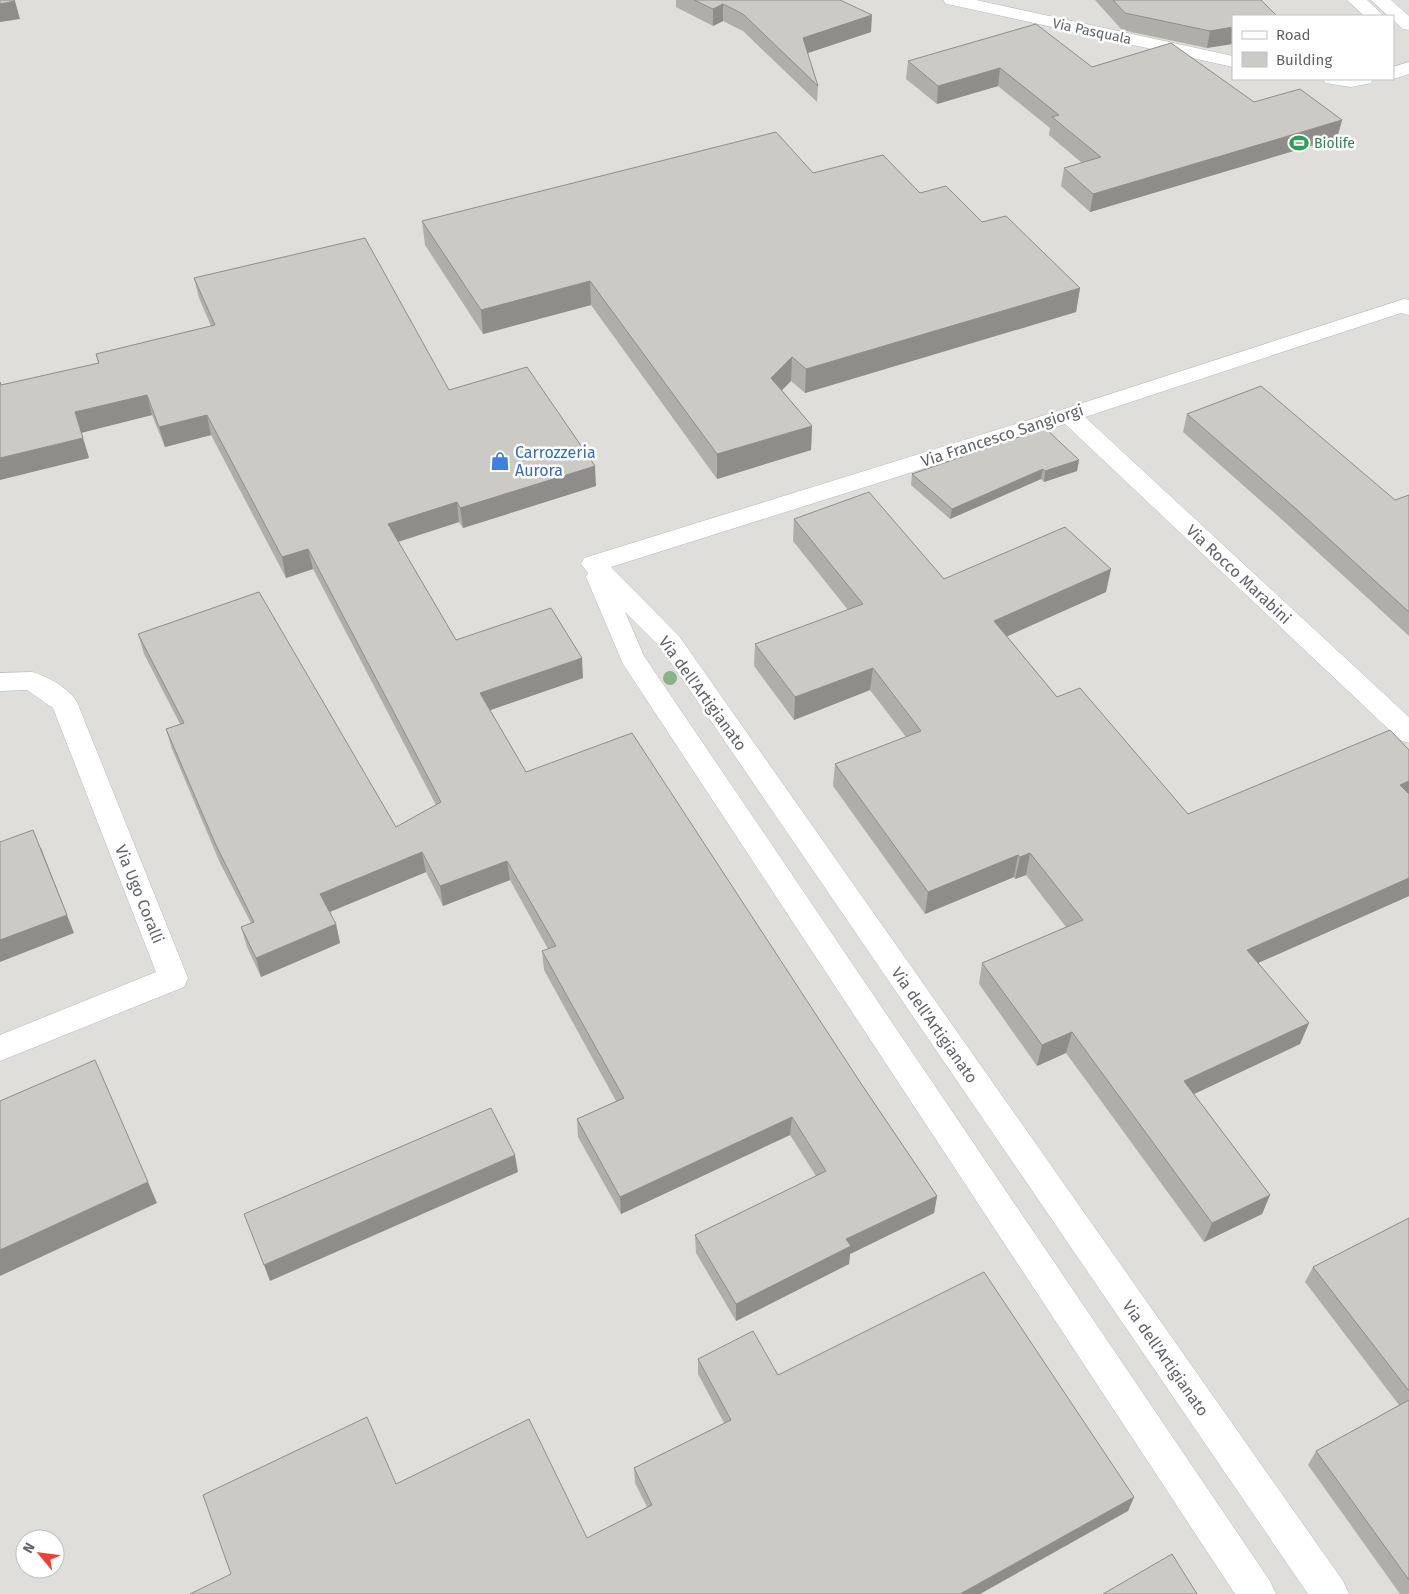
<svg xmlns="http://www.w3.org/2000/svg" width="1409" height="1594" font-family="'Fira Sans',sans-serif">
	<rect width="100%" height="100%" fill="#f1efe8"/>
	<path fill="#e0deda" fill-rule="evenodd" d="M 0,0 L 1409,0 L 1409,1594 L 0,1594 ZM 1233,16 L 1393,16 L 1393,79 L 1233,79 ZM 25,1539 L 55,1539 L 55,1569 L 25,1569 Z"/>
	<g fill="none" stroke-linecap="round" stroke-linejoin="round">
		<g stroke="#b5b8bc" stroke-width="1">
			<path id="street" d="M 943,0 L 976,0 L 1233,56 L 1233,67 L 952,5 L 946,4 Z
				M 1409,62 L 1409,74 L 1393,79 L 1393,67 Z
				M 1323,79 L 1373,79 L 1371,83 L 1351,87 L 1325,83 Z
				M 1404,299 L 1409,300 L 1409,315 L 1401,313 L 1085,417 L 1409,717 L 1409,743 L 1400,740 L 1065,424 L 611,567 L 679,636 L 1343,1581 L 1349,1594 L 1308,1594 L 661,648 L 625,612 L 644,656 L 1270,1581 L 1276,1594 L 1235,1594 L 623,664 L 586,577 L 588,573 L 581,564 L 584,558 L 1061,410 Z
				M 32,672 C 47,676 69,688 77,702 L 188,978 L 184,987 L 0,1061 L 0,1035 L 156,972 L 53,708 L 27,690 L 0,691 L 0,673 Z"/>
		</g>
		<g stroke="#b6babf" stroke-width="1">
			<path id="secondary" d="M 1347,0 L 1367,0 L 1384,16 L 1364,16 Z
				M 1371,0 L 1391,0 L 1409,16 L 1409,30 L 1403,29 L 1393,20 L 1393,16 L 1388,16 Z"/>
		</g>
		<use href="#street" fill="#fff" fill-rule="evenodd"/>
		<use href="#secondary" fill="#fff" fill-rule="evenodd"/>
	</g>
	<circle fill="#89b387" cx="670" cy="678" r="7"/>
	<path fill="#afaea9" d="M 676,0 L 840,0 L 871,32 L 807,53 L 818,86 L 817,102 L 743,31 L 723,21 L 713,26 L 676,7 Z
		M 1095,0 L 1261,0 L 1207,48 L 1122,30 Z
		M 908,61 L 1092,67 L 1342,120 L 1337,138 L 1090,212 L 1061,186 L 1064,168 L 1082,163 L 1049,135 L 1050,128 L 998,86 L 937,104 L 906,79 Z
		M 813,173 L 920,193 L 982,222 L 1080,288 L 1076,312 L 805,393 L 791,381 L 782,390 L 812,426 L 811,450 L 717,479 L 591,305 L 483,334 L 425,245 L 422,221 Z
		M 194,278 L 449,390 L 596,486 L 463,528 L 459,522 L 398,542 L 456,640 L 583,678 L 490,710 L 526,772 L 862,1085 L 937,1196 L 934,1213 L 850,1254 L 849,1264 L 736,1321 L 696,1253 L 695,1235 L 816,1176 L 790,1135 L 621,1214 L 578,1137 L 577,1119 L 616,1101 L 544,970 L 542,951 L 548,949 L 510,880 L 443,906 L 426,872 L 329,912 L 336,924 L 340,943 L 261,977 L 247,947 L 241,927 L 251,923 L 220,863 L 172,749 L 166,729 L 180,724 L 144,654 L 138,634 L 396,827 L 436,805 L 313,569 L 286,578 L 211,435 L 165,447 L 152,415 L 81,432 L 89,458 L 2,385 L 98,363 L 96,354 L 211,326 L 199,298 Z
		M 1187,414 L 1395,500 L 1409,495 L 1409,636 L 1288,525 L 1183,432 Z
		M 1079,460 L 1077,471 L 1044,482 L 1041,479 L 950,519 L 911,485 L 912,474 Z
		M 794,519 L 944,579 L 1106,592 L 1007,636 L 1057,697 L 1188,814 L 1409,750 L 1409,896 L 1258,963 L 1309,1023 L 1300,1044 L 1194,1094 L 1270,1195 L 1262,1214 L 1204,1242 L 1066,1053 L 1037,1066 L 979,984 L 982,963 L 1066,927 L 1026,875 L 1015,879 L 1014,877 L 925,914 L 833,786 L 835,764 L 906,737 L 870,690 L 794,720 L 754,666 L 755,644 L 848,610 L 793,541 Z
		M 1409,1218 L 1409,1594 L 1400,1594 L 1308,1465 L 1316,1451 L 1399,1405 L 1305,1282 L 1313,1267 Z
		M 698,1359 L 778,1375 L 1134,1497 L 1128,1511 L 231,1574 L 396,1484 L 587,1538 L 647,1507 L 635,1483 L 634,1468 L 724,1423 L 698,1374 Z"/>
	<path fill="#8f8d8a" d="M 15,1 L 20,19 L 0,22 L 0,4 Z
		M 723,4 L 723,21 L 713,26 L 713,9 Z
		M 872,15 L 871,32 L 802,55 L 803,38 Z
		M 1233,27 L 1233,44 L 1207,48 L 1210,31 Z
		M 1000,68 L 998,86 L 937,104 L 938,86 Z
		M 1342,120 L 1337,138 L 1090,212 L 1093,194 Z
		M 590,281 L 591,305 L 483,334 L 481,310 Z
		M 1080,288 L 1076,312 L 805,393 L 806,369 Z
		M 792,357 L 791,381 L 770,402 L 771,378 Z
		M 147,395 L 152,415 L 81,433 L 75,412 Z
		M 207,415 L 211,435 L 165,447 L 159,427 Z
		M 812,426 L 811,450 L 717,479 L 717,454 Z
		M 83,438 L 89,458 L 0,480 L 0,458 Z
		M 1079,460 L 1077,471 L 1044,482 L 1045,471 Z
		M 595,466 L 596,486 L 463,528 L 460,508 Z
		M 1043,469 L 1041,479 L 950,519 L 952,509 Z
		M 457,502 L 459,522 L 391,544 L 388,524 Z
		M 308,549 L 313,569 L 286,578 L 282,557 Z
		M 1111,569 L 1106,592 L 990,644 L 994,621 Z
		M 582,658 L 583,678 L 482,713 L 480,693 Z
		M 873,668 L 870,690 L 794,720 L 795,697 Z
		M 1409,781 L 1409,800 L 1400,785 Z
		M 41,848 L 74,933 L 0,962 L 0,940 Z
		M 422,852 L 426,872 L 325,914 L 320,894 Z
		M 1030,853 L 1026,875 L 1015,879 L 1020,857 Z
		M 1018,855 L 1014,877 L 925,914 L 928,892 Z
		M 507,861 L 510,880 L 443,906 L 440,886 Z
		M 1409,878 L 1409,896 L 1240,971 L 1247,950 Z
		M 336,924 L 340,943 L 261,977 L 256,958 Z
		M 1309,1023 L 1300,1044 L 1177,1102 L 1184,1081 Z
		M 1072,1032 L 1066,1053 L 1037,1066 L 1042,1045 Z
		M 792,1117 L 790,1135 L 621,1214 L 620,1197 Z
		M 515,1155 L 518,1172 L 270,1281 L 264,1265 Z
		M 148,1182 L 157,1203 L 0,1276 L 0,1250 Z
		M 1270,1195 L 1262,1214 L 1204,1242 L 1212,1223 Z
		M 937,1196 L 934,1213 L 850,1254 L 849,1264 L 736,1321 L 736,1304 L 846,1239 Z
		M 1134,1497 L 1128,1511 L 980,1594 L 960,1594 Z"/>
	<path fill="#cccac5" stroke="#8f8d8a" d="M 0,0 L 14,0 L 15,1 L 0,4 Z
		M 694,0 L 840,0 L 872,15 L 803,38 L 818,86 L 743,14 L 723,4 L 713,9 Z
		M 1113,0 L 1261,0 L 1277,16 L 1233,16 L 1233,27 L 1210,31 L 1125,13 Z
		M 1036,24 L 1092,67 L 1171,43 L 1254,102 L 1300,89 L 1342,120 L 1093,194 L 1064,168 L 1101,157 L 1052,117 L 1059,115 L 1000,68 L 938,86 L 908,61 Z
		M 776,132 L 813,173 L 883,155 L 920,193 L 946,186 L 982,222 L 1006,216 L 1080,288 L 806,369 L 792,357 L 771,378 L 812,426 L 717,454 L 590,281 L 481,310 L 422,221 Z
		M 365,238 L 449,390 L 527,367 L 595,466 L 460,508 L 457,502 L 388,524 L 456,640 L 551,608 L 582,658 L 480,693 L 526,772 L 632,733 L 862,1085 L 937,1196 L 846,1239 L 851,1246 L 736,1304 L 695,1235 L 826,1171 L 792,1117 L 620,1197 L 577,1119 L 624,1098 L 542,951 L 556,946 L 507,861 L 440,886 L 422,852 L 320,894 L 336,924 L 256,958 L 241,927 L 254,922 L 215,843 L 166,729 L 184,723 L 138,634 L 259,592 L 396,827 L 441,802 L 308,549 L 282,557 L 207,415 L 159,427 L 147,395 L 75,412 L 83,438 L 0,458 L 0,382 L 1,385 L 99,363 L 96,354 L 215,325 L 194,278 Z
		M 1261,386 L 1395,500 L 1409,495 L 1409,612 L 1294,507 L 1187,414 Z
		M 1045,428 L 1079,460 L 1045,471 L 1043,469 L 952,509 L 912,474 Z
		M 869,492 L 944,579 L 1065,527 L 1111,569 L 994,621 L 1057,697 L 1080,688 L 1188,814 L 1390,730 L 1409,750 L 1409,781 L 1400,785 L 1409,794 L 1409,878 L 1247,950 L 1309,1023 L 1184,1081 L 1270,1195 L 1212,1223 L 1072,1032 L 1042,1045 L 982,963 L 1083,920 L 1030,853 L 1020,857 L 1018,855 L 928,892 L 835,764 L 921,731 L 873,668 L 795,697 L 755,644 L 863,604 L 794,519 Z
		M 33,830 L 67,915 L 0,940 L 0,842 Z
		M 95,1060 L 148,1182 L 0,1250 L 0,1101 Z
		M 491,1108 L 515,1155 L 264,1265 L 244,1214 Z
		M 1409,1218 L 1409,1391 L 1313,1267 Z
		M 984,1272 L 1134,1497 L 960,1594 L 190,1594 L 231,1574 L 203,1495 L 367,1417 L 396,1484 L 529,1419 L 587,1538 L 652,1505 L 634,1468 L 731,1420 L 698,1359 L 753,1331 L 778,1375 Z
		M 1409,1400 L 1409,1580 L 1316,1451 Z
		M 1172,1554 L 1197,1594 L 1103,1594 Z"/>
	<defs>
		<g id="stadium-bare" transform="scale(1.5)"><path d="M0-5a6.5 5 0 1 0 0 10a6.5 5 0 1 0 0-10ZM-3.5-1.8h7v3.6h-7Z" fill="#2e9e5b" stroke="#fff" stroke-width="2.5" paint-order="stroke"/></g>
		<g id="shop-bare" transform="scale(1.5)"><path d="M-5-2.5h2.3a2.7 3.5 0 0 1 5.4 0H5L5.5 6h-11ZM-1.5-2.5h3a1.5 2.3 0 0 0-3 0Z" fill="#3f7fe0" stroke="#fff" stroke-width="2.5" paint-order="stroke"/></g>
	</defs>
	<g fill-rule="evenodd">
		<use href="#stadium-bare" x="1299" y="143"/>
		<use href="#shop-bare" x="500" y="461"/>
	</g>
	<g text-anchor="middle" stroke-width="5" stroke-linejoin="round" paint-order="stroke">
		<g font-size="14" fill="#5f6368" stroke="#fff">
			<text transform="translate(1092 31) rotate(12)" y="5">Via Pasquala</text>
		</g>
		<g font-size="14" fill="#27864d" stroke="#fff" text-anchor="start">
			<text x="1314" y="148">Biolife</text>
		</g>
		<g font-size="16" fill="#5f6368" stroke="#fff">
			<text transform="translate(1002 435) rotate(-18)" y="6">Via Francesco Sangiorgi</text>
			<text transform="translate(1239 574) rotate(43)" y="6">Via Rocco Marabini</text>
			<text transform="translate(703 693) rotate(54)" y="6">Via dell'Artigianato</text>
			<text transform="translate(140 894) rotate(68)" y="6">Via Ugo Coralli</text>
			<text transform="translate(935 1025) rotate(55)" y="6">Via dell'Artigianato</text>
			<text transform="translate(1166 1358) rotate(55)" y="6">Via dell'Artigianato</text>
		</g>
		<g font-size="16" fill="#366cbe" stroke="#fff" text-anchor="start">
			<text x="515" y="458">Carrozzeria<tspan x="515" dy="18">Aurora</tspan></text>
		</g>
	</g>
	<rect x="1232" y="15" width="162" height="65" fill="#ffffff" stroke="#bfc1c3"/>
	<rect x="1242" y="31" width="25" height="8" fill="#ffffff" stroke="#bfc1c3"/>
	<text x="1276" y="40" font-size="15" fill="#5f6368">Road</text>
	<rect x="1242" y="52" width="25" height="15" fill="#cccac5" stroke="#bfc1c3"/>
	<text x="1276" y="65" font-size="15" fill="#5f6368">Building</text>
	<g transform="translate(40 1554) rotate(299)"><circle r="24" fill="#ffffff" stroke="#bfc1c3"/>
	<path d="M0-4L9 19L0 12L-9 19Z" fill="#ea4335"/>
	<text y="-8" font-size="14" font-weight="bold" text-anchor="middle" fill="#5f6368">N</text>
	</g>
</svg>
